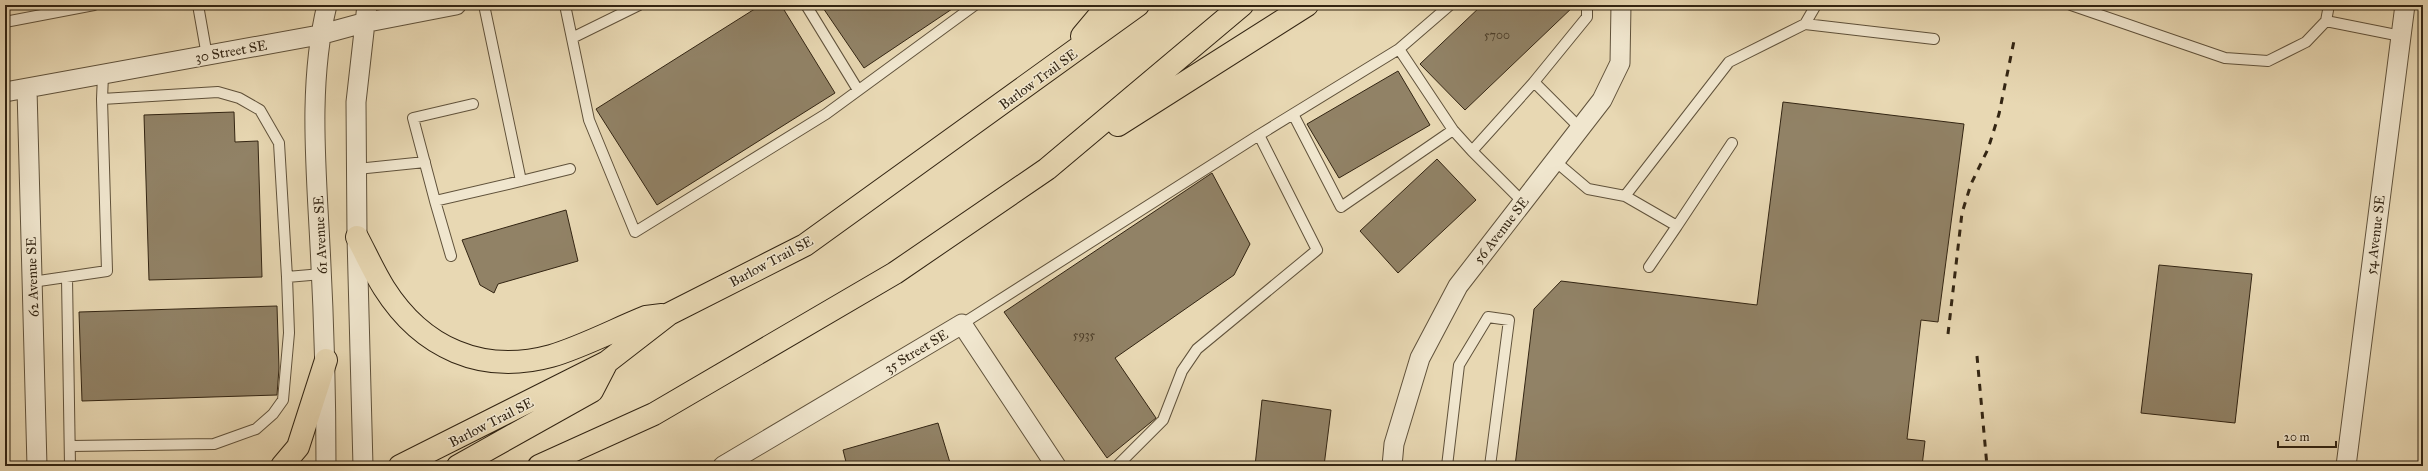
<svg xmlns="http://www.w3.org/2000/svg" width="2428" height="471" font-family="'IM FELL Great Primer',serif">
	<rect width="100%" height="100%" fill="#e8d8b3"/>
	<filter id="stains"><feTurbulence type="fractalNoise" baseFrequency=".005" numOctaves="4"/><feColorMatrix values="0 0 0 0 .2 0 0 0 0 .09 0 0 0 0 .02 0 0 0 .5 -.17"/></filter>
	<radialGradient id="worn" r=".72"><stop offset=".6" stop-color="#630" stop-opacity="0"/><stop offset="1" stop-color="#630" stop-opacity=".3"/></radialGradient>
	<path fill="#918266" stroke="#332513" d="M 761,5 L 781,5 L 835,93 L 657,205 L 596,109 Z
		M 821,5 L 958,5 L 864,68 Z
		M 1482,5 L 1575,5 L 1465,110 L 1420,64 Z
		M 1398,71 L 1430,125 L 1339,178 L 1307,124 Z
		M 1783,102 L 1964,124 L 1938,322 L 1921,320 L 1907,439 L 1925,441 L 1922,466 L 1515,466 L 1534,309 L 1561,281 L 1757,305 Z
		M 234,112 L 235,142 L 258,141 L 262,277 L 149,280 L 144,115 Z
		M 1437,159 L 1476,200 L 1398,273 L 1360,231 Z
		M 1212,173 L 1250,244 L 1234,275 L 1115,358 L 1156,418 L 1107,458 L 1004,312 Z
		M 566,210 L 578,261 L 498,284 L 494,293 L 480,285 L 462,240 Z
		M 2159,265 L 2252,274 L 2235,423 L 2141,413 Z
		M 277,306 L 279,368 L 277,395 L 82,401 L 79,312 Z
		M 1262,400 L 1331,410 L 1324,466 L 1255,466 Z
		M 938,423 L 951,466 L 847,466 L 843,450 Z"/>
	<g fill="none" stroke-linecap="round" stroke-linejoin="round">
		<g stroke="#60523b" stroke-width="12">
			<path id="service" d="M 198,5 L 207,56
				M 484,5 L 521,181 L 570,169
				M 565,5 L 589,120 L 635,232 L 826,114 L 975,5
				M 806,5 L 858,90
				M 1816,5 L 1805,24 L 1934,39
				M 2071,5 L 2225,58 L 2268,61 L 2306,42 L 2326,21
				M 2329,5 L 2326,21 L 2401,36
				M 5,22 L 94,5
				M 572,38 L 639,5
				M 1399,49 L 1453,130 L 1472,151
				M 103,75 L 102,99 L 218,92 L 239,98 L 260,110 L 279,143 L 287,277 L 322,274
				M 473,104 L 413,118 L 435,201 L 521,181
				M 1293,114 L 1341,207 L 1453,130
				M 1580,128 L 1534,82 L 1587,17 L 1587,5
				M 1259,135 L 1399,49 L 1450,5
				M 1555,161 L 1588,189 L 1625,196
				M 357,169 L 425,162
				M 435,201 L 451,256
				M 1523,202 L 1472,151 L 1534,82
				M 1677,226 L 1732,143
				M 1649,267 L 1677,226 L 1625,196 L 1729,62 L 1805,24
				M 67,278 L 70,466
				M 32,282 L 107,271 L 102,99
				M 962,324 L 1259,135 L 1317,250 L 1197,349 L 1182,371 L 1163,420 L 1117,466
				M 71,446 L 214,444 L 256,429 L 273,414 L 283,400 L 289,333 L 287,277
				M 1447,466 L 1459,365 L 1488,317 L 1509,320 L 1490,466"/>
		</g>
		<g stroke="#60523b" stroke-width="21">
			<path id="minor" d="M 27,89 L 37,466
				M 5,92 L 319,35 L 363,23 L 456,5
				M 326,466 C 326,392 324,319 320,246 C 316,166 308,83 327,5
				M 363,466 L 357,237 L 356,102 L 367,5
				M 723,466 L 962,324 L 1056,466
				M 1392,466 L 1394,444 L 1420,358 L 1458,286 L 1602,100 L 1620,63 L 1621,5
				M 2346,466 L 2405,5"/>
		</g>
		<g stroke="#332513" stroke-width="24">
			<path id="primary" d="M 1082,36 L 1108,5
				M 1118,125 L 1307,5
				M 357,237 C 366,254 374,272 384,288 C 422,348 482,375 551,356 C 582,347 616,329 646,317 L 662,315
				M 282,466 L 298,447 L 326,360
				M 400,466 L 607,362 L 669,314 L 805,245 L 1138,5
				M 458,466 L 592,391 L 607,362
				M 539,466 L 654,414 L 895,273 L 1047,169 L 1242,5"/>
		</g>
		<use href="#service" stroke="#f0e6ce" stroke-width="10"/>
		<use href="#minor" stroke="#f0e6ce" stroke-width="19"/>
		<use href="#primary" stroke="#e8d8b3" stroke-width="22"/>
		<path stroke="#332513" stroke-width="3" stroke-dasharray="7 7" stroke-linecap="butt" d="M 1948,334 L 1962,213 L 1971,184 L 1988,149 L 1999,114 L 2015,36
			M 1977,356 L 1987,466"/>
	</g>
	<g text-anchor="middle" stroke-width="3" stroke-linejoin="round" paint-order="stroke">
		<g font-size="12" fill="#4a3c28">
			<text x="1497" y="39">5700</text>
			<text x="1084" y="339">5935</text>
		</g>
		<g font-size="14" fill="#332513" stroke="#f0e6ce">
			<text transform="translate(231 51) rotate(-10)" y="5">30 Street SE</text>
			<text transform="translate(1038 79) rotate(-36)" y="5">Barlow Trail SE</text>
			<text transform="translate(1501 230) rotate(-52)" y="5">56 Avenue SE</text>
			<text transform="translate(320 235) rotate(-93)" y="5">61 Avenue SE</text>
			<text transform="translate(2375 235) rotate(-83)" y="5">54 Avenue SE</text>
			<text transform="translate(771 261) rotate(-28)" y="5">Barlow Trail SE</text>
			<text transform="translate(32 277) rotate(-92)" y="5">62 Avenue SE</text>
			<text transform="translate(916 351) rotate(-31)" y="5">35 Street SE</text>
			<text transform="translate(491 422) rotate(-27)" y="5">Barlow Trail SE</text>
		</g>
	</g>
	<rect width="2428" height="471" fill="none" stroke="#e8d8b3" stroke-width="20"/>
	<rect x="6" y="6" width="2416" height="459" fill="none" stroke="#332513" stroke-width="2"/>
	<rect x="10" y="10" width="2408" height="451" fill="none" stroke="#332513"/>
	<path d="M2278 441v6h58v-6" fill="none" stroke="#332513" stroke-width="2"/>
	<text x="2284" y="441" font-size="12" fill="#332513" stroke="#f0e6ce" stroke-width="3" paint-order="stroke">20 m</text>
	<rect width="100%" height="100%" filter="url(#stains)"/>
	<rect width="100%" height="100%" fill="url(#worn)"/>
</svg>
